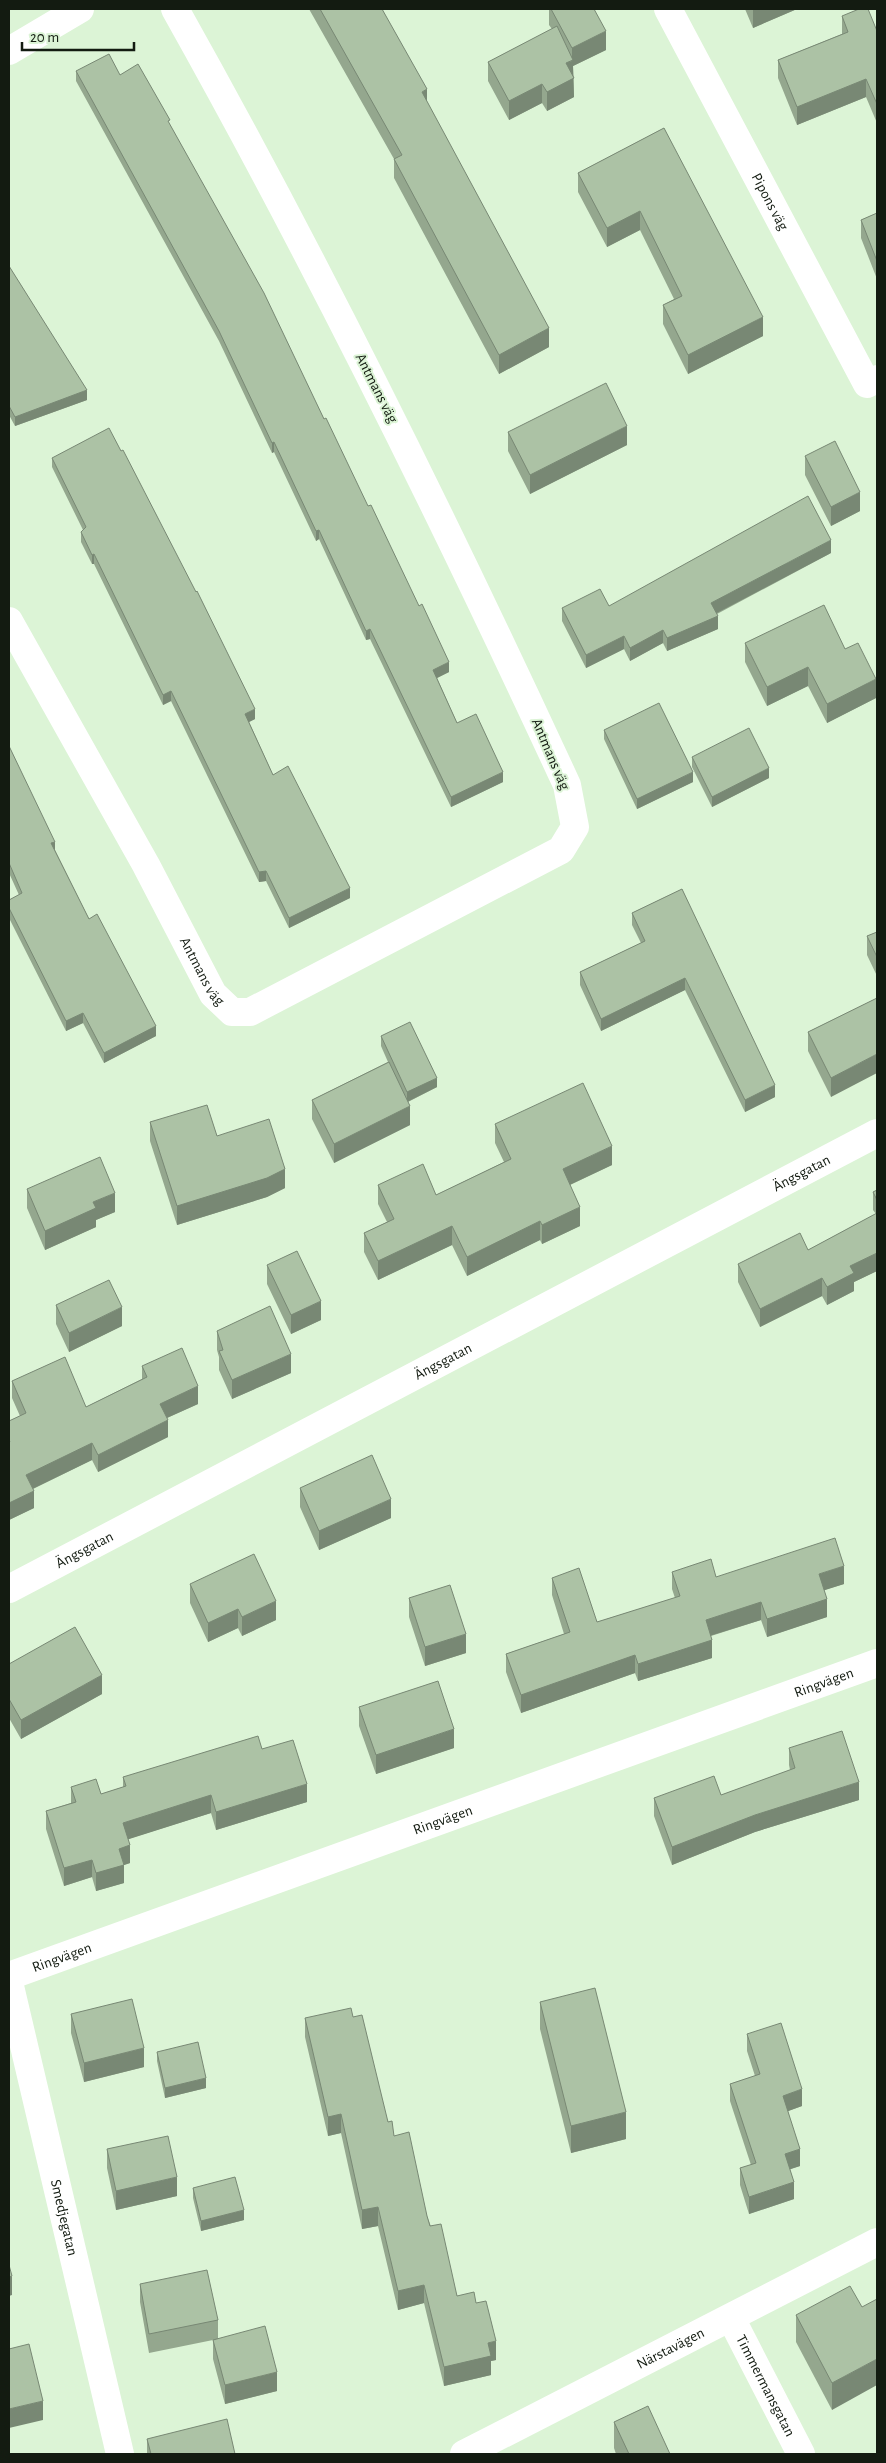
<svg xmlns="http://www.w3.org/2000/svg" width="886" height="2463" font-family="'Alegreya Sans',sans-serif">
	<rect width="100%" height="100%" fill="#dcf4d6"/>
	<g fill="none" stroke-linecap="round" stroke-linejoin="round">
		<g stroke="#fff" stroke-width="28">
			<path id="s1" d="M 668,9 L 867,384 L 877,379"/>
			<path d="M 9,51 L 80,9"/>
			<path id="s2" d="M 9,621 L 146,865 L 213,994 L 232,1012 L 250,1012 L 561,850 L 575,827 L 567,785 C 445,521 317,262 175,9"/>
			<path id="s3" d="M 9,1589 L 877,1133"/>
			<path id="s4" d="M 9,1976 L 877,1663"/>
			<path id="s5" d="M 9,1982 L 120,2454"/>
			<path id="s6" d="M 731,2318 L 801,2454"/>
			<path id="s7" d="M 464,2454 L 877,2242"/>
		</g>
	</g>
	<path fill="#94a78e" d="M 309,9 L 382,9 L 427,102 L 549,347 L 499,374 L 394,178 L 394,159 Z
		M 549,9 L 594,9 L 606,50 L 573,66 L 574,97 L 547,111 L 542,103 L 509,120 L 488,81 L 488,62 L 552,29 L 549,25 Z
		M 745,9 L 797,9 L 753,28 Z
		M 842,16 L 877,31 L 877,123 L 866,97 L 797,125 L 778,78 L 778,60 L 842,34 Z
		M 76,71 L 120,75 L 170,125 L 324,419 L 449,672 L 437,678 L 457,723 L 503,782 L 451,807 L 370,639 L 366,640 L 319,539 L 316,541 L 274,452 L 272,453 L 219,341 L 76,81 Z
		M 664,128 L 763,336 L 688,374 L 663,324 L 663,305 L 674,299 L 640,230 L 607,247 L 578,192 L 578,173 Z
		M 877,213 L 877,279 L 861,238 L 861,220 Z
		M 9,266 L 87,400 L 15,426 L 9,415 Z
		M 508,432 L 627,445 L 530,494 L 508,451 Z
		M 805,456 L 860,511 L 831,526 L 805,475 Z
		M 52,458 L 255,719 L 249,722 L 273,775 L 350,898 L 289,928 L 266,881 L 259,882 L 171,701 L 163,705 L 94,564 L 92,564 L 81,542 L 81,532 L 83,530 L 52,467 Z
		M 831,553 L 717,614 L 718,629 L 667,651 L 663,643 L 630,661 L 624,649 L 586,668 L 562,621 L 562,608 L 609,606 Z
		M 745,643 L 845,649 L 876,698 L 827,723 L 808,686 L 767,706 L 745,662 Z
		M 604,730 L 693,782 L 637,809 L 604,739 Z
		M 9,746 L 55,850 L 89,919 L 156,1036 L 104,1063 L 83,1023 L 66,1031 L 9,918 L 9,900 L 19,895 L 9,873 Z
		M 692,757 L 769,778 L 712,807 L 692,767 Z
		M 682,889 L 775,1097 L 745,1112 L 685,990 L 601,1031 L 580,985 L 580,972 L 641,943 L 632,925 L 632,913 Z
		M 877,932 L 877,976 L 867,955 L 867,936 Z
		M 877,998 L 831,1097 L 808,1051 L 808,1032 Z
		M 381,1036 L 437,1087 L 408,1102 L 410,1125 L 334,1163 L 312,1119 L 312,1100 L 388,1062 L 381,1046 Z
		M 150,1122 L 217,1136 L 285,1188 L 267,1197 L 177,1225 L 150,1141 Z
		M 495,1124 L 612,1165 L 570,1185 L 580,1226 L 542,1244 L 540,1240 L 467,1276 L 452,1245 L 378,1280 L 364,1252 L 364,1233 L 387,1222 L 378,1204 L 378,1185 L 436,1195 L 504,1162 L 495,1143 Z
		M 27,1189 L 115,1212 L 96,1220 L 96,1227 L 45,1250 L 27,1208 Z
		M 877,1190 L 877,1271 L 854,1282 L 854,1291 L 827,1305 L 822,1296 L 760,1327 L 738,1282 L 738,1264 L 808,1250 L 876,1214 L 873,1210 L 873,1192 Z
		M 267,1265 L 321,1320 L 291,1334 L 267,1284 Z
		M 56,1305 L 122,1326 L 69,1352 L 56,1324 Z
		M 217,1331 L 291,1373 L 232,1399 L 219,1370 L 219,1357 L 217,1350 Z
		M 142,1366 L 198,1404 L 167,1418 L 168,1437 L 98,1472 L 92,1460 L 33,1489 L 34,1508 L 9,1520 L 9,1421 L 20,1416 L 12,1398 L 12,1381 L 86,1407 L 142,1379 Z
		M 300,1488 L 391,1518 L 319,1550 L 300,1507 Z
		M 672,1572 L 716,1577 L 844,1584 L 824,1590 L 827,1617 L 767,1637 L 761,1620 L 711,1636 L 712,1658 L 638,1681 L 635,1673 L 521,1713 L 506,1672 L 506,1654 L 564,1634 L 552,1595 L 552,1578 L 597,1622 L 675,1598 L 672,1589 Z
		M 190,1584 L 276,1620 L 242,1636 L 238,1628 L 208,1642 L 190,1603 Z
		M 409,1598 L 466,1653 L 425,1666 L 409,1617 Z
		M 9,1664 L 102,1694 L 21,1739 L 9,1718 Z
		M 359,1707 L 454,1748 L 376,1774 L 359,1726 Z
		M 789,1748 L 859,1800 L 755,1832 L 672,1865 L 654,1816 L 654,1798 L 721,1795 L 790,1770 L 789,1765 Z
		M 262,1749 L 307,1802 L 216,1830 L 211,1813 L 128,1839 L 130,1863 L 124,1865 L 124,1883 L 96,1891 L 92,1877 L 64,1886 L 46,1829 L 46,1811 L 71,1803 L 71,1787 L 101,1794 L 123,1787 L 123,1777 Z
		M 540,2002 L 626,2139 L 571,2153 L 540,2029 Z
		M 71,2014 L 144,2067 L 84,2082 L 71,2033 Z
		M 353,2017 L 388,2122 L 394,2136 L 427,2216 L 457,2296 L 476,2303 L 496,2360 L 491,2361 L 491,2375 L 444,2386 L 424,2303 L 398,2310 L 378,2226 L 362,2229 L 341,2133 L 328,2136 L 305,2037 L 305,2018 Z
		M 747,2034 L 802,2106 L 788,2111 L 800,2166 L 790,2169 L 794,2199 L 749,2214 L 740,2185 L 740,2168 L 751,2165 L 730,2101 L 730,2084 L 755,2076 L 747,2051 Z
		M 157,2052 L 206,2088 L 165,2098 L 157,2061 Z
		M 107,2149 L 177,2196 L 116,2210 L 107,2168 Z
		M 193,2188 L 244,2220 L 201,2231 L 193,2198 Z
		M 140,2284 L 218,2320 L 218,2339 L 277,2391 L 225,2404 L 213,2359 L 213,2340 L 149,2353 L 140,2302 Z
		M 862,2307 L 832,2410 L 796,2342 L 796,2315 Z
		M 614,2422 L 670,2454 L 616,2454 L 614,2448 Z
		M 147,2439 L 235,2454 L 147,2454 Z"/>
	<path fill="#788874" d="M 753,9 L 797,9 L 753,28 Z
		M 606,31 L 606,50 L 573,66 L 574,97 L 547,111 L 547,92 L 566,63 L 572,61 L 572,48 Z
		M 866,79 L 866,97 L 797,125 L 797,107 Z
		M 542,84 L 542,103 L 509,120 L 509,101 Z
		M 427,89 L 427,108 L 422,92 Z
		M 640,211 L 640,230 L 607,247 L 607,228 Z
		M 763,317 L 763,336 L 688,374 L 688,355 Z
		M 549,328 L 549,347 L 499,374 L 499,355 Z
		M 87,390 L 87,400 L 15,426 L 15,417 Z
		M 627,426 L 627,445 L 530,494 L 530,475 Z
		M 274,442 L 274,452 L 272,453 L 272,443 Z
		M 860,492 L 860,511 L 831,526 L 831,507 Z
		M 319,530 L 319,539 L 316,541 L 316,531 Z
		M 831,540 L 831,553 L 711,616 L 711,603 Z
		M 94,554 L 94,564 L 92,564 L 92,555 Z
		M 718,616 L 718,629 L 667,651 L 667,638 Z
		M 370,629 L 370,639 L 366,640 L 366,631 Z
		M 663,630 L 663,643 L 630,661 L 630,648 Z
		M 624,636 L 624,649 L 586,668 L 586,655 Z
		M 449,662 L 449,672 L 433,680 L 433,670 Z
		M 808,667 L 808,686 L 767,706 L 767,687 Z
		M 876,679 L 876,698 L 827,723 L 827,704 Z
		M 171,691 L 171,701 L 163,705 L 163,695 Z
		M 255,709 L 255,719 L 245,724 L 245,714 Z
		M 769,768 L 769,778 L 712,807 L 712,797 Z
		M 503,772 L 503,782 L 451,807 L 451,797 Z
		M 693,772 L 693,782 L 637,809 L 637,799 Z
		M 55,842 L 55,852 L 51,843 Z
		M 266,871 L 266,881 L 259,882 L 259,872 Z
		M 350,888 L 350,898 L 289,928 L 289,918 Z
		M 685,978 L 685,990 L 601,1031 L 601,1019 Z
		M 83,1013 L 83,1023 L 66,1031 L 66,1021 Z
		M 156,1026 L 156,1036 L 104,1063 L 104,1053 Z
		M 877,1054 L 877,1073 L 831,1097 L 831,1078 Z
		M 437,1078 L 437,1087 L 407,1102 L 407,1092 Z
		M 775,1085 L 775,1097 L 745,1112 L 745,1100 Z
		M 410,1106 L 410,1125 L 334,1163 L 334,1144 Z
		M 612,1146 L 612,1165 L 563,1188 L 563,1169 Z
		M 285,1169 L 285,1188 L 267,1197 L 177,1225 L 177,1206 Z
		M 115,1193 L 115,1212 L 96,1220 L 96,1227 L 45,1250 L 45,1231 L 93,1202 Z
		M 580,1207 L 580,1226 L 542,1244 L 542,1225 Z
		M 540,1221 L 540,1240 L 467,1276 L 467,1257 Z
		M 452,1226 L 452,1245 L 378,1280 L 378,1261 Z
		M 877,1253 L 877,1271 L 854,1282 L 854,1291 L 827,1305 L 827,1287 L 850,1266 Z
		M 822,1278 L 822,1296 L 760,1327 L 760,1309 Z
		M 321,1301 L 321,1320 L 291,1334 L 291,1315 Z
		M 122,1307 L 122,1326 L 69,1352 L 69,1333 Z
		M 291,1354 L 291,1373 L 232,1399 L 232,1380 Z
		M 198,1386 L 198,1404 L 160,1421 L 160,1404 Z
		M 168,1420 L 168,1437 L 98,1472 L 98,1455 Z
		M 92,1443 L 92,1460 L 26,1492 L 26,1475 Z
		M 34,1491 L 34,1508 L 9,1520 L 9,1503 Z
		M 391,1499 L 391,1518 L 319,1550 L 319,1531 Z
		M 844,1566 L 844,1584 L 819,1592 L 819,1574 Z
		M 827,1599 L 827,1617 L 767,1637 L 767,1619 Z
		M 276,1601 L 276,1620 L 242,1636 L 242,1617 Z
		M 761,1602 L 761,1620 L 706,1637 L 706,1620 Z
		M 238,1609 L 238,1628 L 208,1642 L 208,1623 Z
		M 466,1634 L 466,1653 L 425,1666 L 425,1647 Z
		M 712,1640 L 712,1658 L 638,1681 L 638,1664 Z
		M 635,1655 L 635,1673 L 521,1713 L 521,1695 Z
		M 102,1675 L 102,1694 L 21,1739 L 21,1720 Z
		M 454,1729 L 454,1748 L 376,1774 L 376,1755 Z
		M 859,1782 L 859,1800 L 755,1832 L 672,1865 L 672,1847 L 755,1815 Z
		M 307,1784 L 307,1802 L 216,1830 L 216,1812 Z
		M 211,1795 L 211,1813 L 123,1841 L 123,1823 Z
		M 130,1845 L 130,1863 L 124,1865 L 124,1883 L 96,1891 L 96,1873 L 119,1849 Z
		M 92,1860 L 92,1877 L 64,1886 L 64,1868 Z
		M 144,2048 L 144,2067 L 84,2082 L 84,2063 Z
		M 206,2078 L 206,2088 L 165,2098 L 165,2088 Z
		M 802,2089 L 802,2106 L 783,2113 L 783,2096 Z
		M 626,2112 L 626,2139 L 571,2153 L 571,2126 Z
		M 341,2114 L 341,2133 L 328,2136 L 328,2117 Z
		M 800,2149 L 800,2166 L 785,2171 L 785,2154 Z
		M 177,2177 L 177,2196 L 116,2210 L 116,2191 Z
		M 794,2182 L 794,2199 L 749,2214 L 749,2197 Z
		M 378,2207 L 378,2226 L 362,2229 L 362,2210 Z
		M 244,2210 L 244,2220 L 201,2231 L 201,2221 Z
		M 12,2276 L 12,2295 L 9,2296 L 9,2277 Z
		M 424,2285 L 424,2303 L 398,2310 L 398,2291 Z
		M 496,2341 L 496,2360 L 491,2361 L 491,2375 L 444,2386 L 444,2367 L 488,2343 Z
		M 877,2359 L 877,2385 L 832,2410 L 832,2383 Z
		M 277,2372 L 277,2391 L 225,2404 L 225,2385 Z
		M 43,2401 L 43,2420 L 9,2428 L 9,2409 Z"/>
	<path fill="#acc2a5" stroke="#788874" d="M 320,9 L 382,9 L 427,89 L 422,92 L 549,328 L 499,355 L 394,159 L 402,155 Z
		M 551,9 L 594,9 L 606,31 L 572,48 Z
		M 859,9 L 868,9 L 877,31 L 877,104 L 866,79 L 797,107 L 778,60 L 848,32 L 842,16 Z
		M 557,26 L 573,60 L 566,63 L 574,78 L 547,92 L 542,84 L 509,101 L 488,62 Z
		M 109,54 L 120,75 L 138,64 L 170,120 L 168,121 L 264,293 L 324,419 L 326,418 L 368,506 L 371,505 L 419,606 L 422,604 L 449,662 L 433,670 L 457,723 L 476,714 L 503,772 L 451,797 L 370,629 L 366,631 L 319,530 L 316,531 L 274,442 L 272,443 L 219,331 L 76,71 Z
		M 664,128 L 763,317 L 688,355 L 663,305 L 682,296 L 640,211 L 607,228 L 578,173 Z
		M 877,213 L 877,261 L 861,220 Z
		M 9,266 L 87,390 L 15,417 L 9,406 Z
		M 606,383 L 627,426 L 530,475 L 508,432 Z
		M 109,428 L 121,451 L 123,450 L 196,592 L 197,591 L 255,709 L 245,714 L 273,775 L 288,766 L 350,888 L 289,918 L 266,871 L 259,872 L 171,691 L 163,695 L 94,554 L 92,555 L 81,532 L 86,527 L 52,458 Z
		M 835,441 L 860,492 L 831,507 L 805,456 Z
		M 808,496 L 831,540 L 711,603 L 718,616 L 667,638 L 663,630 L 630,648 L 624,636 L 586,655 L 562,608 L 600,589 L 609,606 Z
		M 824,605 L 845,649 L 858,643 L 876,679 L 827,704 L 808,667 L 767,687 L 745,643 Z
		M 659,703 L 693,772 L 637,799 L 604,730 Z
		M 749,728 L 769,768 L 712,797 L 692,757 Z
		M 9,746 L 55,842 L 51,843 L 89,919 L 97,914 L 156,1026 L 104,1053 L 83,1013 L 66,1021 L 9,908 L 9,900 L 22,893 L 9,863 Z
		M 682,889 L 775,1085 L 745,1100 L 685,978 L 601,1019 L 580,972 L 645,941 L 632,913 Z
		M 877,932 L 877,957 L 867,936 Z
		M 877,998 L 877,1054 L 831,1078 L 808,1032 Z
		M 410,1022 L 437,1078 L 407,1092 L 381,1036 Z
		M 389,1062 L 410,1106 L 334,1144 L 312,1100 Z
		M 583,1083 L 612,1146 L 563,1169 L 580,1207 L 542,1225 L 540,1221 L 467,1257 L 452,1226 L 378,1261 L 364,1233 L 394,1219 L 378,1185 L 423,1164 L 436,1195 L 511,1159 L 495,1124 Z
		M 207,1105 L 217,1136 L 269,1119 L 285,1169 L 267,1178 L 177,1206 L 150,1122 Z
		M 100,1157 L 115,1193 L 93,1202 L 96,1208 L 45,1231 L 27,1189 Z
		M 877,1190 L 877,1200 L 873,1192 Z
		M 877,1213 L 877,1253 L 850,1266 L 854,1273 L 827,1287 L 822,1278 L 760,1309 L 738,1264 L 800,1233 L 808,1250 Z
		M 297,1251 L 321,1301 L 291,1315 L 267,1265 Z
		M 109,1280 L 122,1307 L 69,1333 L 56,1305 Z
		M 270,1306 L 291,1354 L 232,1380 L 219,1351 L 223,1350 L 217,1331 Z
		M 182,1348 L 198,1386 L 160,1404 L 168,1420 L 98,1455 L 92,1443 L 26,1475 L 34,1491 L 9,1503 L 9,1442 L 10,1442 L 9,1440 L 9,1421 L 26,1413 L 12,1381 L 65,1357 L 86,1407 L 147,1377 L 142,1366 Z
		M 372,1455 L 391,1499 L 319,1531 L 300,1488 Z
		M 835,1538 L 844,1566 L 819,1574 L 827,1599 L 767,1619 L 761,1602 L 706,1620 L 712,1640 L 638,1664 L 635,1655 L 521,1695 L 506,1654 L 570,1632 L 552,1578 L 579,1568 L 597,1622 L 680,1596 L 672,1572 L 711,1559 L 716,1577 Z
		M 254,1554 L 276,1601 L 242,1617 L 238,1609 L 208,1623 L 190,1584 Z
		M 450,1585 L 466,1634 L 425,1647 L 409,1598 Z
		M 75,1627 L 102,1675 L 21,1720 L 9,1699 L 9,1664 Z
		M 438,1681 L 454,1729 L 376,1755 L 359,1707 Z
		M 842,1731 L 859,1782 L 755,1815 L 672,1847 L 654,1798 L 714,1776 L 721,1795 L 795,1768 L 789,1748 Z
		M 258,1736 L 262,1749 L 293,1740 L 307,1784 L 216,1812 L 211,1795 L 123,1823 L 130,1845 L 119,1849 L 124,1865 L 96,1873 L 92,1860 L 64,1868 L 46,1811 L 76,1802 L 71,1787 L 96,1779 L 101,1794 L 126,1786 L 123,1777 Z
		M 595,1988 L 626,2112 L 571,2126 L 540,2002 Z
		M 132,1999 L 144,2048 L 84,2063 L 71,2014 Z
		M 351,2008 L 353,2017 L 362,2015 L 388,2122 L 392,2121 L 394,2136 L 409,2132 L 427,2216 L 430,2226 L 441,2224 L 457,2296 L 474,2292 L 476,2303 L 486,2301 L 496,2341 L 488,2343 L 491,2356 L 444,2367 L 424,2285 L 398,2291 L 378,2207 L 362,2210 L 341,2114 L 328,2117 L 305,2018 Z
		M 781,2023 L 802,2089 L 783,2096 L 800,2149 L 785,2154 L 794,2182 L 749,2197 L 740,2168 L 756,2163 L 730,2084 L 760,2074 L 747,2034 Z
		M 198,2042 L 206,2078 L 165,2088 L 157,2052 Z
		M 168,2136 L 177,2177 L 116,2191 L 107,2149 Z
		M 235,2177 L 244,2210 L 201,2221 L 193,2188 Z
		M 9,2265 L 12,2276 L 9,2277 Z
		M 207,2270 L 218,2320 L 149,2334 L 140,2284 Z
		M 850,2286 L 862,2307 L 877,2299 L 877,2359 L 832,2383 L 796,2315 Z
		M 265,2326 L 277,2372 L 225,2385 L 213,2340 Z
		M 29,2344 L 43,2401 L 9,2409 L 9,2349 Z
		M 648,2406 L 670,2454 L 629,2454 L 614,2422 Z
		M 227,2419 L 235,2454 L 151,2454 L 147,2439 Z"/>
	<g text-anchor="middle" stroke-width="4" stroke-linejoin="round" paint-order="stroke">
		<g font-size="15" fill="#131b11" stroke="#dcf4d6">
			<text dy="5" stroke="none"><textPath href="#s1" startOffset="218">Pipons väg</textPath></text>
			<text transform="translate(377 388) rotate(63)" y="5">Antmans väg</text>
			<text transform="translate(551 754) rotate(67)" y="5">Antmans väg</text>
			<text dy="5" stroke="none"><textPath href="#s2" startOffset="400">Antmans väg</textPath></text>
			<text dy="5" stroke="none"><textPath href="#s3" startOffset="895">Ängsgatan</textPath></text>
			<text dy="5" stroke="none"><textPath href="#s3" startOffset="490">Ängsgatan</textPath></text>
			<text dy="5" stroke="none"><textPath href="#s3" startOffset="85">Ängsgatan</textPath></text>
			<text dy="5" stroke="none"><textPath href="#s4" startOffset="866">Ringvägen</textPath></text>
			<text dy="5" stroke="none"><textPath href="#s4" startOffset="461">Ringvägen</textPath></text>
			<text dy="5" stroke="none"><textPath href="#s4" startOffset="56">Ringvägen</textPath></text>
			<text dy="5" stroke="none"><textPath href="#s5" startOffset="242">Smedjegatan</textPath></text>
			<text dy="5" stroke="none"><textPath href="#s7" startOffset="232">Närstavägen</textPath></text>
			<text dy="5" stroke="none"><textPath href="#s6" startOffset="76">Timmermansgatan</textPath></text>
		</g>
	</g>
	<rect width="886" height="2463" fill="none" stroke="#131b11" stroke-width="20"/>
	<path d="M22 42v8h112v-8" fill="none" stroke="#131b11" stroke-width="2.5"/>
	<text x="30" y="42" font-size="15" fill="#131b11" stroke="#dcf4d6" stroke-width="4" paint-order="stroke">20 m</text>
</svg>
